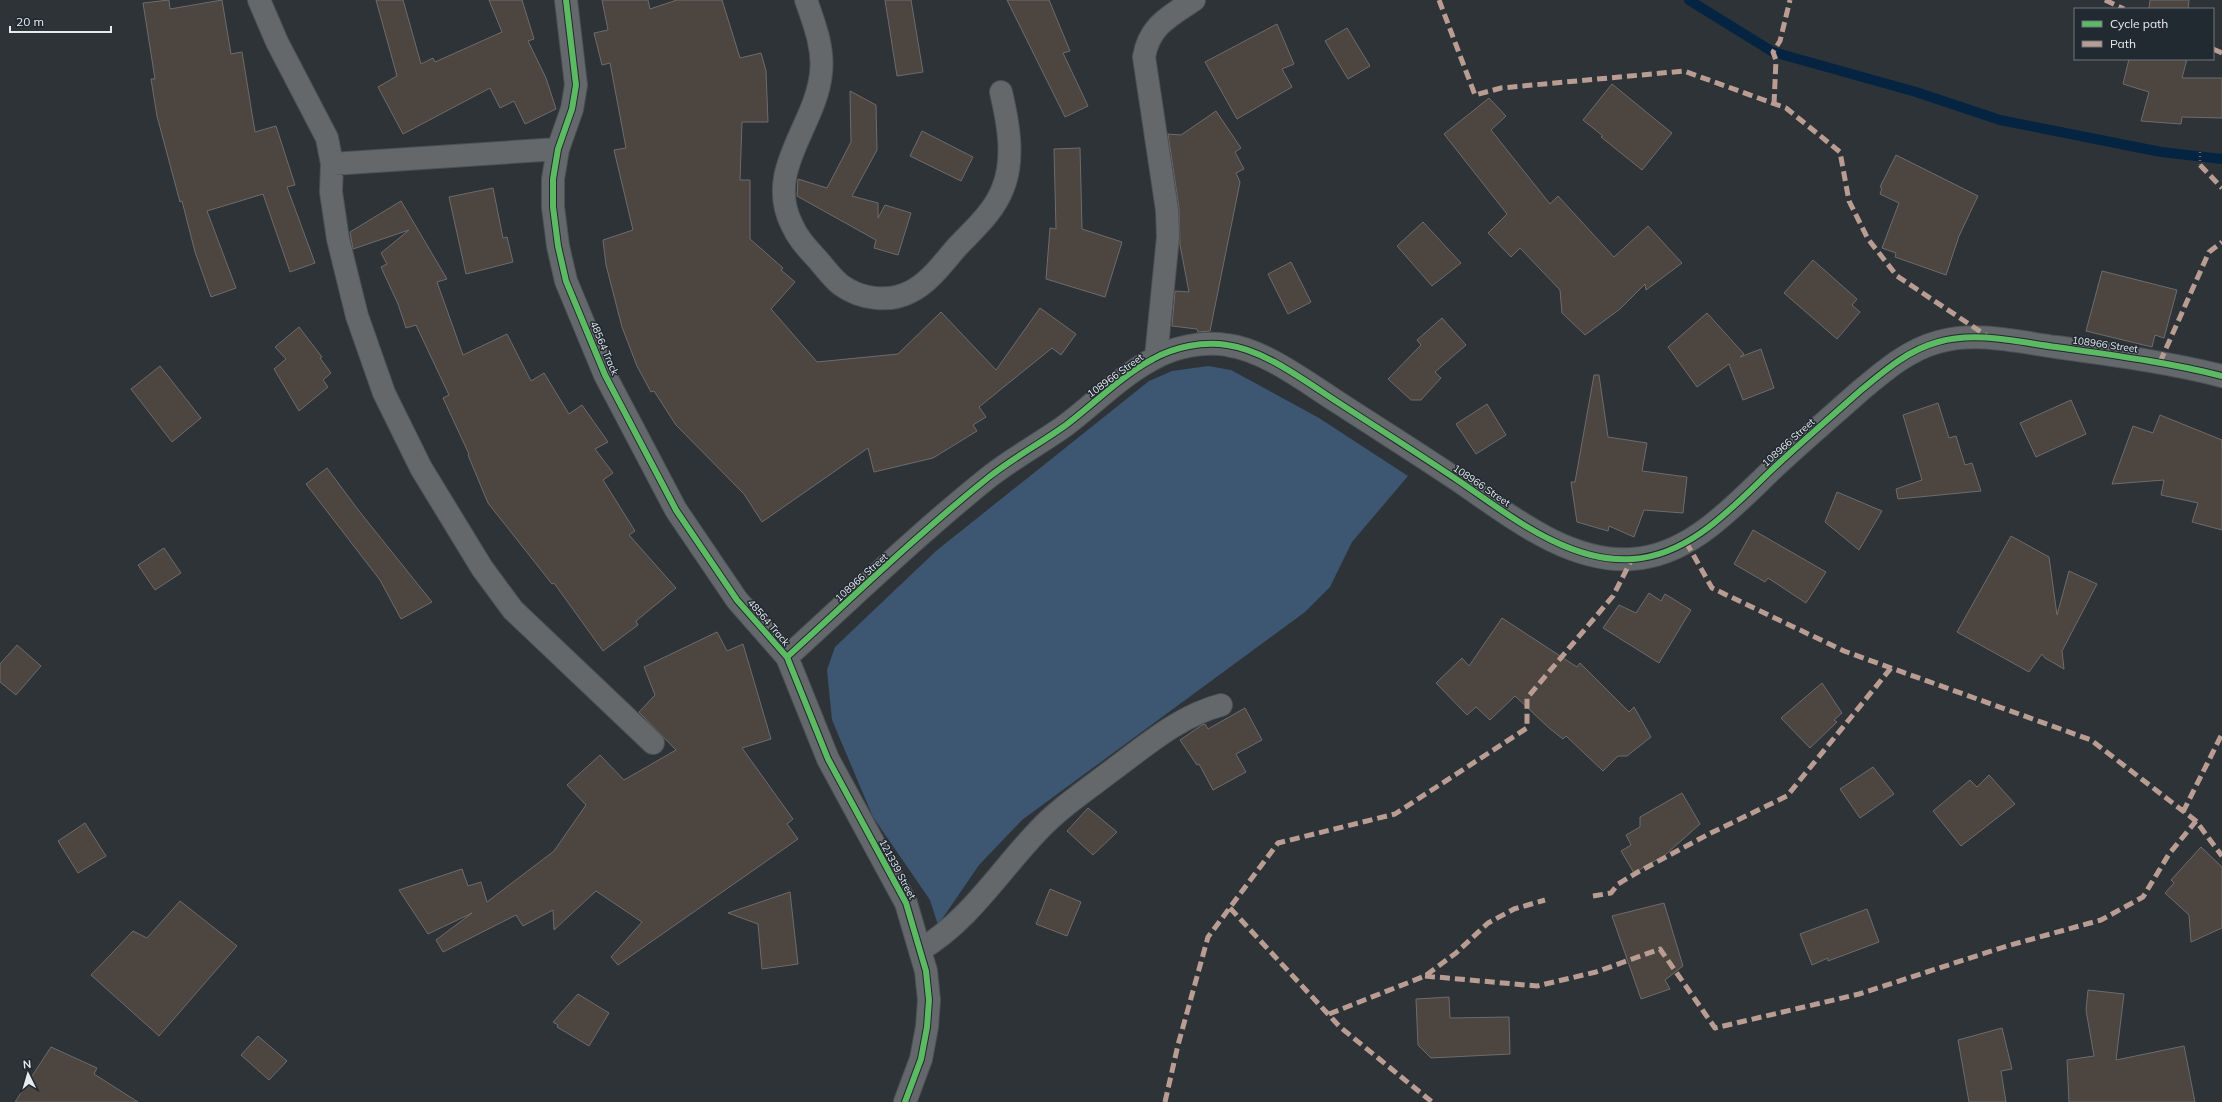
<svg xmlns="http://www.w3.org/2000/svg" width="2222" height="1102" font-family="Mulish,sans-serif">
	<rect width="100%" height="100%" fill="#2e3338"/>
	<path fill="#3d5671" d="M 1208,366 L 1231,370 L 1319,418 L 1408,476 L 1352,542 L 1330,587 L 1305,612 L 1022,820 L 979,865 L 938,925 L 930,900 L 873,817 L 832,720 L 827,670 L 835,647 L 936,551 L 1149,381 L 1172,371 Z"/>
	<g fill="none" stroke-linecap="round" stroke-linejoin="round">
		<path stroke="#042441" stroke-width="10" d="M 1689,0 L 1773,52 L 1916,92 L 2000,120 L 2161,152 L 2222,159"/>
	</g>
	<path fill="#4d453f" stroke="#6d6c6d" d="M 169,0 L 170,9 L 222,0 L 231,54 L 242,52 L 255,132 L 276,126 L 295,185 L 287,187 L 315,263 L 290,272 L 263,194 L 207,211 L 236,288 L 211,297 L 195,252 L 182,201 L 180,202 L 157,116 L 151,79 L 155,79 L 143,3 Z
		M 376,0 L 403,0 L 421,64 L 433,58 L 435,62 L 502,32 L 489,0 L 522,0 L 534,39 L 528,41 L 546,78 L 556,109 L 525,124 L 514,101 L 500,108 L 490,88 L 403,134 L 378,87 L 397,76 Z
		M 602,0 L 648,0 L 650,9 L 677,0 L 722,0 L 740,58 L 761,53 L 766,71 L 768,122 L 742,122 L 740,180 L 750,180 L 750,239 L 783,268 L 781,270 L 795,282 L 771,309 L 817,362 L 898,354 L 941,312 L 996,370 L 1040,308 L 1076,334 L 1061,355 L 1052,348 L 979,407 L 986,417 L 973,425 L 977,431 L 933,458 L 874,472 L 868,448 L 762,522 L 744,494 L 676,425 L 654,391 L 651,392 L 637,366 L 622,327 L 606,265 L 603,240 L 633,230 L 614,150 L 626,148 L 610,63 L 602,65 L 594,33 L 608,30 Z
		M 885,0 L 911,0 L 923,72 L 897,76 Z
		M 1007,0 L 1049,0 L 1070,51 L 1063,53 L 1088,106 L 1065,117 Z
		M 2150,0 L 2189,0 L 2188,9 L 2149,9 Z
		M 1277,24 L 1294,64 L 1282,69 L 1292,87 L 1237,119 L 1205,62 Z
		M 1347,28 L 1370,66 L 1348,79 L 1325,41 Z
		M 2129,59 L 2187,59 L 2182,78 L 2222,78 L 2222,118 L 2182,117 L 2181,124 L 2141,121 L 2149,92 L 2123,84 Z
		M 1612,84 L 1672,133 L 1642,170 L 1601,137 L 1603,136 L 1583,120 Z
		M 850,91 L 876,105 L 877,150 L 852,196 L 878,203 L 878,218 L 885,205 L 911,213 L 898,255 L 874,248 L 876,240 L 797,196 L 798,179 L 827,188 L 851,142 Z
		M 1489,98 L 1506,116 L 1491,130 L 1550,204 L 1558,196 L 1614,257 L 1648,226 L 1682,263 L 1646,290 L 1645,284 L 1620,309 L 1585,335 L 1562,313 L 1560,290 L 1520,248 L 1511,257 L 1488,233 L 1507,214 L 1444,134 Z
		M 1216,111 L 1241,148 L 1235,152 L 1244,169 L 1236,173 L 1240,182 L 1210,331 L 1198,332 L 1197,329 L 1172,326 L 1175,291 L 1189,292 L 1180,245 L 1179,208 L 1168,134 L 1181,135 Z
		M 922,131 L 973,157 L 961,181 L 910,156 Z
		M 1080,148 L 1082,229 L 1122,242 L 1105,297 L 1046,279 L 1050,228 L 1056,229 L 1054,149 Z
		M 1896,155 L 1978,196 L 1959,236 L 1946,275 L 1895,257 L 1896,253 L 1882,248 L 1899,203 L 1880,194 L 1882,188 L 1880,187 Z
		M 493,188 L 503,238 L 507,237 L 513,262 L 466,274 L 449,197 Z
		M 401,201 L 447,279 L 437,282 L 463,355 L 507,334 L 531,381 L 544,373 L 569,414 L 582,405 L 608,442 L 595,449 L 613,473 L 603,480 L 635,531 L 629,535 L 676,588 L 636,621 L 638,625 L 603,651 L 554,583 L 552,584 L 488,503 L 468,455 L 469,454 L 443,398 L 449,395 L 416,325 L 406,328 L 398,304 L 381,267 L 387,264 L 381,253 L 409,230 L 353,249 L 350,232 Z
		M 1423,222 L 1461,263 L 1432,286 L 1397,246 Z
		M 1813,260 L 1857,299 L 1852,305 L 1860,312 L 1837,339 L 1784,293 Z
		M 1291,262 L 1311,302 L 1288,314 L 1268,274 Z
		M 2102,271 L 2177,290 L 2164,338 L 2155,335 L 2152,347 L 2086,331 Z
		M 1707,313 L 1744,354 L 1740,357 L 1761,349 L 1774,388 L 1743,400 L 1729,364 L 1697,387 L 1668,347 Z
		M 1442,318 L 1466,345 L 1435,372 L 1441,378 L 1421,400 L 1411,400 L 1388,379 L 1421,345 L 1417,340 Z
		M 299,327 L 322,357 L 320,358 L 331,373 L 323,380 L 328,387 L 299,411 L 274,369 L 286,359 L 275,347 Z
		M 160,366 L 201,418 L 172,442 L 131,389 Z
		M 1594,375 L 1599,375 L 1608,437 L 1647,443 L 1642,471 L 1687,477 L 1683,513 L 1644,510 L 1634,537 L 1609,526 L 1608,531 L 1577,522 L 1571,482 L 1575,482 Z
		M 2071,400 L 2086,434 L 2036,457 L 2020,423 Z
		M 1938,403 L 1949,438 L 1956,436 L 1965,465 L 1972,463 L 1981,491 L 1898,499 L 1896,489 L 1922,480 L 1903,415 Z
		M 1487,404 L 1506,435 L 1476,454 L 1456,424 Z
		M 2160,415 L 2222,440 L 2222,530 L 2192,522 L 2198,503 L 2161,495 L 2164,480 L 2112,484 L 2133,426 L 2153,433 Z
		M 327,468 L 359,511 L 432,602 L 401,619 L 380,580 L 306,484 Z
		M 1837,492 L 1882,511 L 1859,550 L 1825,522 Z
		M 1753,530 L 1826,572 L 1806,603 L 1768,578 L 1765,582 L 1734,564 Z
		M 2011,536 L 2049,557 L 2057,615 L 2069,571 L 2097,584 L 2062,651 L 2064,669 L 2045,658 L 2042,654 L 2029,672 L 1957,632 Z
		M 164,548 L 181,573 L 155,590 L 138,565 Z
		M 1649,593 L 1661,601 L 1665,594 L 1691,610 L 1659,663 L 1603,628 L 1619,605 L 1636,613 Z
		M 1502,618 L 1577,667 L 1580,663 L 1629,712 L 1634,707 L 1651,737 L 1627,756 L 1618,756 L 1603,771 L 1566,736 L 1563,739 L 1549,728 L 1515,696 L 1490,720 L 1476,707 L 1467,715 L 1436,683 L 1462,658 L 1469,666 Z
		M 717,632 L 727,651 L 743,644 L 771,739 L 742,748 L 793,819 L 787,824 L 798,839 L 618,965 L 611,957 L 642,922 L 596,891 L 554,930 L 553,910 L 523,926 L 516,915 L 443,952 L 436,940 L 472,913 L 428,934 L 399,890 L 462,869 L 468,886 L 481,882 L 487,902 L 554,851 L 586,805 L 567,785 L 600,755 L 624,780 L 676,750 L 639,712 L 655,695 L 644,667 Z
		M 17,645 L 41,666 L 16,695 L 0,682 L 0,664 Z
		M 1822,683 L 1842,713 L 1834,720 L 1837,722 L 1810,748 L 1781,718 Z
		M 1245,708 L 1262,740 L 1236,754 L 1246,772 L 1213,790 L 1199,764 L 1197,765 L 1180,740 L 1202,725 L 1205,724 L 1208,729 Z
		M 1873,767 L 1894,794 L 1860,818 L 1840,789 Z
		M 1989,775 L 2015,804 L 1961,846 L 1933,811 L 1970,780 L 1977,787 Z
		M 1682,793 L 1700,824 L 1665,855 L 1634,873 L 1621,851 L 1631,845 L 1626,835 L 1640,827 L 1640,817 Z
		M 1088,808 L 1117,832 L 1093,855 L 1067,831 Z
		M 85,823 L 106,856 L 78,873 L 58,841 Z
		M 2201,847 L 2222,867 L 2222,928 L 2191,942 L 2189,915 L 2165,893 L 2174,883 L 2171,880 Z
		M 1050,889 L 1081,902 L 1067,936 L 1036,924 Z
		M 790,892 L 798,964 L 762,969 L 758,924 L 728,913 Z
		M 180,901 L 237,946 L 159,1036 L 91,975 L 133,931 L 147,938 Z
		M 1664,903 L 1683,966 L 1665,980 L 1670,989 L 1641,999 L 1612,916 Z
		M 1867,909 L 1879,942 L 1828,961 L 1828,958 L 1812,965 L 1800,934 Z
		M 2088,990 L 2124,994 L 2116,1060 L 2184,1046 L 2195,1102 L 2069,1102 L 2067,1060 L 2094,1056 L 2086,1010 Z
		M 578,994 L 609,1013 L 589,1046 L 557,1027 L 558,1025 L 553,1022 Z
		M 1449,997 L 1450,1018 L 1509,1017 L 1510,1054 L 1431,1058 L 1418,1045 L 1416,999 Z
		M 2002,1028 L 2012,1069 L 2001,1071 L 2006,1102 L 1969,1102 L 1958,1040 Z
		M 258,1036 L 287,1061 L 269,1080 L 241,1055 Z
		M 51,1047 L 97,1068 L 94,1074 L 138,1102 L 15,1102 Z"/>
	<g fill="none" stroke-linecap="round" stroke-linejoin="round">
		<g stroke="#4d5155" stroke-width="24">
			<path id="street" d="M 259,0 L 277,42 L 327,138 L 332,164 L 331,192 L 338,239 L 357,316 L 384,393 L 421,468 L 482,568 L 513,610 L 653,743
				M 566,0 L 576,85 L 572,109 L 558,149 L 553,179 L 553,207 L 558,246 L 566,281 L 605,375 L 676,510 L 737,600 L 787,657 L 828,759 L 906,903 L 926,971 L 929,1000 L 927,1027 L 921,1059 L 905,1102
				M 806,0 C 814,23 824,48 821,73 C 816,126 764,170 792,225 C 798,239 808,249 818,260 C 825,268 833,279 841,285 C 860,299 889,303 910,292 C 929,283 943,263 957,247 C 974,229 994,212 1003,188 C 1015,158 1008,122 1001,92
				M 332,164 L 558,149
				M 1156,357 L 1168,237 L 1167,210 L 1144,57 C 1149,26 1170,16 1194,0
				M 787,657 C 854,596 919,533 989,477 C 1013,458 1041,443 1066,425 C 1095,403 1121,376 1153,359 C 1174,347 1203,341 1227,345 C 1265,350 1306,382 1339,403 C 1379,429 1419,454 1459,481 C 1509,515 1569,564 1633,559 C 1693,555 1737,502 1778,464 C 1805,439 1833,415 1860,391 C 1884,371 1908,350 1938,342 C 1976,331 2018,342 2056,347 C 2112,355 2167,362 2222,376
				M 920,950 C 968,922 999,872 1037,832 C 1058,809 1085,791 1110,772 C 1144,747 1179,716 1221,705"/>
		</g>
		<path stroke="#66696c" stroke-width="2.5" stroke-dasharray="1 3" stroke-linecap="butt" d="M 2200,165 L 2200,149"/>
		<use href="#street" stroke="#64686b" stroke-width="22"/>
		<path stroke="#b99d93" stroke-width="5" stroke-dasharray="10 5" stroke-linecap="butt" d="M 1439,0 L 1475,95 L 1501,88 L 1684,71 L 1786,108 L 1840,152 L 1849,201 L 1868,239 L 1897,276 L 1987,336
			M 2105,0 L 2124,9
			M 2213,49 L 2222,53
			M 1774,104 L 1776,60 L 1773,52 L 1780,41 L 1790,0
			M 2200,165 L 2222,188
			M 2160,362 L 2209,252 L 2222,242
			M 1686,542 L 1712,588 L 1844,651 L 2091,740 L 2196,821 L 2222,856
			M 2183,812 L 2222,734
			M 1593,896 L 1611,893 L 1618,884 L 1638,872 L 1707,835 L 1787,796 L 1891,668
			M 1230,908 L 1340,1027 L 1432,1102
			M 1425,976 L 1537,986 L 1596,972 L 1660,949 L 1715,1028 L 1859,994 L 2007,946 L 2101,920 L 2143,897 L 2169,854 L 2196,821
			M 1329,1014 L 1425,976 L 1456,953 L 1488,923 L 1514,909 L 1545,900
			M 1165,1102 L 1178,1045 L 1208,937 L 1278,843 L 1395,814 L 1527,728 L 1527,698 L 1613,596 L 1632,559"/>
		<g stroke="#212931" stroke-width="8">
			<path id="cycleway" d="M 566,0 L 576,85 L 572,109 L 558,149 L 553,179 L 553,207 L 558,246 L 566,281 L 605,375 L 676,510 L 737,600 L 787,657 L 828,759 L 906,903 L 926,971 L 929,1000 L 927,1027 L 921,1059 L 905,1102
				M 787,657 C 854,596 919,533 989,477 C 1013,458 1041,443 1066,425 C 1095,403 1121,376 1153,359 C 1174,347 1203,341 1227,345 C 1265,350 1306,382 1339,403 C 1379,429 1419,454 1459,481 C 1509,515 1569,564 1633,559 C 1693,555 1737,502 1778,464 C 1805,439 1833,415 1860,391 C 1884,371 1908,350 1938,342 C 1976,331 2018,342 2056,347 C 2112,355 2167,362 2222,376"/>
		</g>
		<use href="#cycleway" stroke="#5cba63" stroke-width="6"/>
	</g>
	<g text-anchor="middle" stroke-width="3" stroke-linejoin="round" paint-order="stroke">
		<g font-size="10" fill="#e7ecf1" stroke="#212931">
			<text transform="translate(2105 344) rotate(8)" y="4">108966 Street</text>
			<text transform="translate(605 348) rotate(67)" y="4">48564 Track</text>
			<text transform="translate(1115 375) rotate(-36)" y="4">108966 Street</text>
			<text transform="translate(1788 442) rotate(-42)" y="4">108966 Street</text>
			<text transform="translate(1482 485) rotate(34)" y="4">108966 Street</text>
			<text transform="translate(861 577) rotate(-42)" y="4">108966 Street</text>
			<text transform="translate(769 622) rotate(49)" y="4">48564 Track</text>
			<text transform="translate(898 869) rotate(62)" y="4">121339 Street</text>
		</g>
	</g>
	<rect x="2074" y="8" width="140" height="52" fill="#212931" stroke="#70777e"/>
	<rect x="2082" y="21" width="20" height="6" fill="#5cba63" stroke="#70777e"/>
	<text x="2110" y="28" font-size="12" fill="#e7ecf1">Cycle path</text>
	<rect x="2082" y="41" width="20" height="6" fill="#b99d93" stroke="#70777e"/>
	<text x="2110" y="48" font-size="12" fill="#e7ecf1">Path</text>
	<g transform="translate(28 1074) rotate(355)" stroke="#212931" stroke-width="3" paint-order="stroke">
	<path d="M0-3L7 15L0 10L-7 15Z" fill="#e7ecf1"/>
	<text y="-6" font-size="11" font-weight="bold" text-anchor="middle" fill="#e7ecf1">N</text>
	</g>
	<path d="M10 26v6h101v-6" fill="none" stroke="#e7ecf1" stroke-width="2"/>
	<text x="16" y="26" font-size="12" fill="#e7ecf1" stroke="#212931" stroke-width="3" paint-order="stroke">20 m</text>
</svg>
